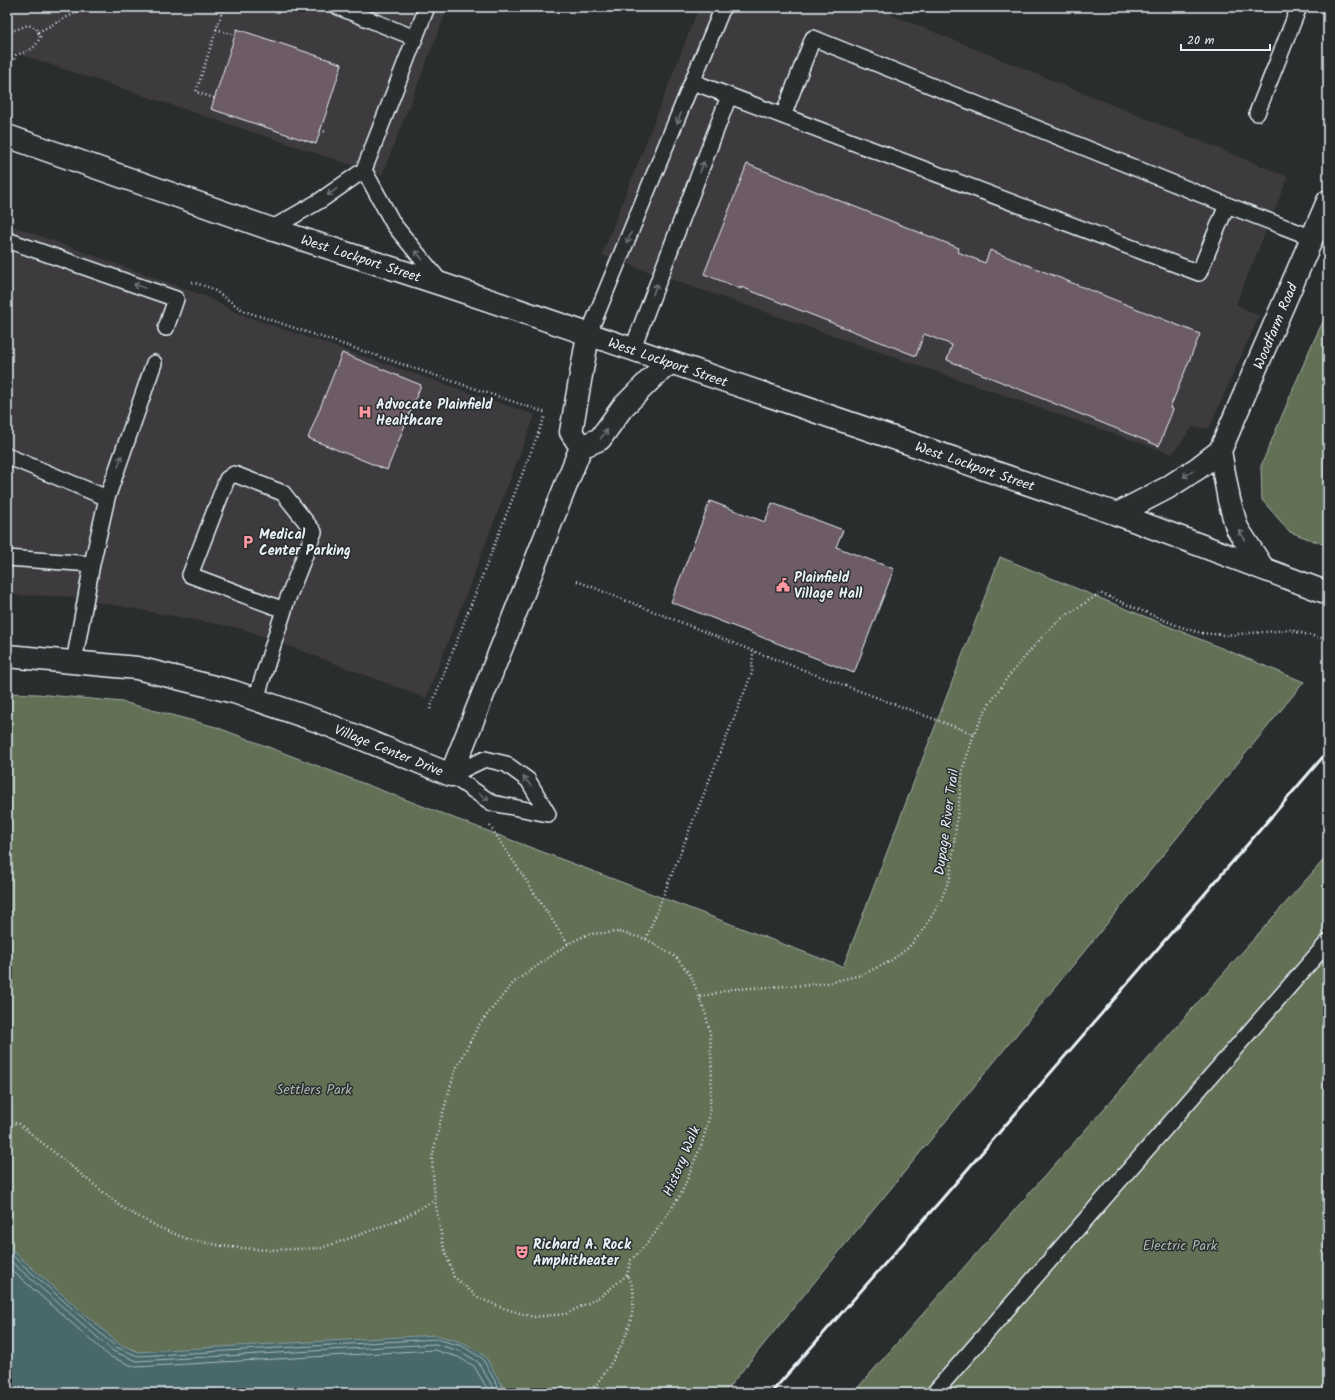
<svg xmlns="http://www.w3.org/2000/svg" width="1335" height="1400" font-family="Kalam,sans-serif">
	<rect width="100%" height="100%" fill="#2a2d2e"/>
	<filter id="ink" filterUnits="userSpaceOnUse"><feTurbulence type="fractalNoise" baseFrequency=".025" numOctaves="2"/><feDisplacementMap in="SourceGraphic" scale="8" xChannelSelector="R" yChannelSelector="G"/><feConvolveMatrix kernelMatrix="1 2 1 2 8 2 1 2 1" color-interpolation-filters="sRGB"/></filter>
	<g filter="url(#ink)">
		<path fill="#3e3b3e" d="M 7,7 L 448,7 L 382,175 L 7,50 Z
			M 699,7 L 873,7 L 1288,177 L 1236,304 L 1259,316 L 1209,428 L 1193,427 L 1172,454 L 602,255 Z
			M 7,224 L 207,297 L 239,314 L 535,415 L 426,698 L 244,629 L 65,596 L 7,595 Z"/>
		<path fill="#627057" stroke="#a5b0a8" d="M 1328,311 L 1328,546 L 1290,532 L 1262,500 L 1261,466 L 1309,351 Z
			M 1000,557 L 1304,682 L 724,1393 L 7,1393 L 7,693 L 37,694 L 123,702 L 216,727 L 843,967 Z
			M 1328,855 L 1328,1393 L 853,1393 Z"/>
		<path fill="#486769" stroke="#889ea2" d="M 7,1246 L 119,1344 L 139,1352 L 164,1350 L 436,1335 L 464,1343 L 485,1356 L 503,1387 L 503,1393 L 7,1393 Z"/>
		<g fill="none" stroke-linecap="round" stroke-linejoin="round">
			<path stroke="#a8babf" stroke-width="1" d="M 7,1251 L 116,1347 L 138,1356 L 436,1339 L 462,1346 L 482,1358 L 499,1388 L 499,1393
				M 7,1258 L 113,1351 L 137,1361 L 435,1344 L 460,1351 L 478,1362 L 494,1389 L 494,1393
				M 7,1266 L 109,1356 L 135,1367 L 434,1350 L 458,1357 L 474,1366 L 488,1390 L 488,1393"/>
		</g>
		<path fill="#6d5c65" stroke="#e8f1f8" d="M 237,29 L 342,64 L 316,144 L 211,109 Z
			M 747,164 L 959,248 L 958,252 L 985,263 L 990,250 L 1200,334 L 1170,408 L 1173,409 L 1159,446 L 947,360 L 952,345 L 924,334 L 916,356 L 741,287 L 741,289 L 704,274 Z
			M 342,353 L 421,385 L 387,470 L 308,438 Z
			M 710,501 L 765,522 L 772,503 L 843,530 L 836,547 L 894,569 L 854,673 L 671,602 Z"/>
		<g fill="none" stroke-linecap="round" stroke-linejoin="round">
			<g stroke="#e8f1f8" stroke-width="18">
				<path id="lane" d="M 338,7 L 415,38
					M 693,82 L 1199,273 L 1227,205
					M 1257,113 L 1299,7
					M 783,116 L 813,38 L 1227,205 L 1313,238
					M 364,170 L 394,225 L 443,285
					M 271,229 L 321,200 L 364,170 L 427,7
					M 7,240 L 176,299 L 166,328
					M 588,335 L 723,7
					M 632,350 L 729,96
					M 7,456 L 107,498 L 92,564 L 74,662
					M 107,498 L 154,363
					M 7,558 L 92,564
					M 256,699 L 284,610 L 286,603 L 314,532 L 283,493 L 234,474 L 227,479 L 190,575 L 284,610
					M 451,775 L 485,759 L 506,764 L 528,780 L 548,814
					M 451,775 L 492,803 L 548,814
					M 934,1393 L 1328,942"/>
			</g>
			<g stroke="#e8f1f8" stroke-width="25">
				<path id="street" d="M 581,447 L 571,432 L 588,335
					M 1220,451 L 1229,500 L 1237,528 L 1263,568
					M 1117,514 L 1167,488 L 1198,468 L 1220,451 L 1328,201
					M 7,656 L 137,668 L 234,692 L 321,722 L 451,775 L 581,447 L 600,439 L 622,408 L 657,373 L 670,363"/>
			</g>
			<g stroke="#e8f1f8" stroke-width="25">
				<path id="primary" d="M 7,136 L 271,229 L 444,285 L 1117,514 L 1328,593"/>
			</g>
			<path stroke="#e8f1f8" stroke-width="2.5" stroke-dasharray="1 3" stroke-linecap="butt" d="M 216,29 L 235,35
				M 38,32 L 87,7
				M 7,33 L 28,25 L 36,28 L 40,37 C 35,50 28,51 16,55 L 14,60
				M 214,98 L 196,92 L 223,9
				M 320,130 L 326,132
				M 192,282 L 211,288 L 244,311 L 547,413
				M 577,581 L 753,651 L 974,734
				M 430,709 L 545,416
				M 490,826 L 568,944
				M 619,932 L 646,939 L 676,957 L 691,976 L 706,1015 L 710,1033 L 712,1073 L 709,1118 L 702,1143 L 681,1194 L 655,1233 L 644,1247 L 631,1260 L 627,1275 L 600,1297 L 566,1314 L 533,1317 L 503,1308 L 479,1298 L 454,1277 L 443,1245 L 435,1200 L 432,1158 L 440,1123 L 455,1071 L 478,1026 L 513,983 L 568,944 L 588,934 Z
				M 646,939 L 752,673 L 753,651
				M 700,997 L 733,989 L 808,985 L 827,983 L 861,975 L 889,962 L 908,948 L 922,932 L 933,914 L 942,898 L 950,877 L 963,768 L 974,734 L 985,711 L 1007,678 L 1043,636 L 1061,619 L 1100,593 L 1178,626 L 1201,633 L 1224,635 L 1290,630 L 1328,640
				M 7,1121 L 19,1124 L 124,1209 L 158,1227 L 187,1239 L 229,1247 L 269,1250 L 321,1248 L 362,1234 L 403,1218 L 435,1200
				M 589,1393 C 613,1364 637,1328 633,1289 C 632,1284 629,1279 627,1275"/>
			<use href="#lane" stroke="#2a2d2e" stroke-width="15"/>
			<use href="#street" stroke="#2a2d2e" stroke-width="22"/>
			<use href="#primary" stroke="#2a2d2e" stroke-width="22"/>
			<path stroke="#e8f1f8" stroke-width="3" d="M 771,1393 L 941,1200 L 1328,751"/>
		</g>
		<defs><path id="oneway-shaft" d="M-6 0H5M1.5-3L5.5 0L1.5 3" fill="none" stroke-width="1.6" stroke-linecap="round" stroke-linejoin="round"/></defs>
		<g stroke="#6c7275">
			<use href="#oneway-shaft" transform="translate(679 118) rotate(112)"/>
			<use href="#oneway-shaft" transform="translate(702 167) rotate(-69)"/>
			<use href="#oneway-shaft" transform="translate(332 192) rotate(145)"/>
			<use href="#oneway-shaft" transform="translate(629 238) rotate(112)"/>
			<use href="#oneway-shaft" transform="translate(419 255) rotate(-129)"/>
			<use href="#oneway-shaft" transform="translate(139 286) rotate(-160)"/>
			<use href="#oneway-shaft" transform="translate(655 289) rotate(-69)"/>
			<use href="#oneway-shaft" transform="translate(604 434) rotate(-53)"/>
			<use href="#oneway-shaft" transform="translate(120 461) rotate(-71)"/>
			<use href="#oneway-shaft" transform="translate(1188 474) rotate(147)"/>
			<use href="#oneway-shaft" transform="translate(1242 535) rotate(-123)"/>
			<use href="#oneway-shaft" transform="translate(527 781) rotate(-131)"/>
			<use href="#oneway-shaft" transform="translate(484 797) rotate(34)"/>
		</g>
	</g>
	<defs>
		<g id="hospital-bare" transform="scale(1.08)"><path d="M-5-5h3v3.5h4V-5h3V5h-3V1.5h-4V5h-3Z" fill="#ff9aa2" stroke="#2a2d2e" stroke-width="2.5" paint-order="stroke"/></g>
		<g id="parking-bare" transform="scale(1.08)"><path d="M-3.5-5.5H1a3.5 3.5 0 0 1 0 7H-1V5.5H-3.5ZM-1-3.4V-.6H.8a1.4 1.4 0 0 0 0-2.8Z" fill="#ff9aa2" stroke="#2a2d2e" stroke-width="2.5" paint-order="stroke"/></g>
		<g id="civic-bare" transform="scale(1.08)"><path d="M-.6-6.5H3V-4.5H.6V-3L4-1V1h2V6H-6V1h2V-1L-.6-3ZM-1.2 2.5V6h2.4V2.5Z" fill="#ff9aa2" stroke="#2a2d2e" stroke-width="2.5" paint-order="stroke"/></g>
		<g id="theatre-bare" transform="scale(1.08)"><path d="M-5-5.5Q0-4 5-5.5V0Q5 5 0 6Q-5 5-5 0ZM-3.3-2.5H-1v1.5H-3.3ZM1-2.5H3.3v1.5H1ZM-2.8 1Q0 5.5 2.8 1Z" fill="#ff9aa2" stroke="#2a2d2e" stroke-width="2.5" paint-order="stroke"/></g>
	</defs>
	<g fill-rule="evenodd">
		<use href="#hospital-bare" x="365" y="412"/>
		<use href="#parking-bare" x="248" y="542"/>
		<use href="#civic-bare" x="783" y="585"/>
		<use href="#theatre-bare" x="522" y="1252"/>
	</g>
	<g text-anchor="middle" stroke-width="3" stroke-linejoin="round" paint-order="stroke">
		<g font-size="14" fill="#e8f1f8" stroke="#2a2d2e">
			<text transform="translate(361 258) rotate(18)" y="5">West Lockport Street</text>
			<text transform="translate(1275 326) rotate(-67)" y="5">Woodfarm Road</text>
			<text transform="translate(668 362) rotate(19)" y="5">West Lockport Street</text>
			<text transform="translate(975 466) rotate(19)" y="5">West Lockport Street</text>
			<text transform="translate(389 750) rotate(22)" y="5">Village Center Drive</text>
			<text transform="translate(946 822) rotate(-82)" y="5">Dupage River Trail</text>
			<text transform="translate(681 1161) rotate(-67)" y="5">History Walk</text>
		</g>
		<g font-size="14" font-weight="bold" fill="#e8f1f8" stroke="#2a2d2e" text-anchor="start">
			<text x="376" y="409">Advocate Plainfield<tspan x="376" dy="16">Healthcare</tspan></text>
			<text x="259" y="539">Medical<tspan x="259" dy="16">Center Parking</tspan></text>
			<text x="794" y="582">Plainfield<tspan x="794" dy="16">Village Hall</tspan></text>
			<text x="533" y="1249">Richard A. Rock<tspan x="533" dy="16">Amphitheater</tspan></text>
		</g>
		<g font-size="14" fill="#acb7b0" stroke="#2a2d2e">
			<text x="314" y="1094">Settlers Park</text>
			<text x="1180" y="1250">Electric Park</text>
		</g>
	</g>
	<rect width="1335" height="1400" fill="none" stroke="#2a2d2e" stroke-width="24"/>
	<rect x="12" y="12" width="1311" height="1376" fill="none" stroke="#e8f1f8" stroke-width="1.5" filter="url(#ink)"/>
	<path d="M1181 44v6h89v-6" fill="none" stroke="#e8f1f8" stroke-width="2"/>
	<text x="1187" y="44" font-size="12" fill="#e8f1f8" stroke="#2a2d2e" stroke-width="3" paint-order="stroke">20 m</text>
</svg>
